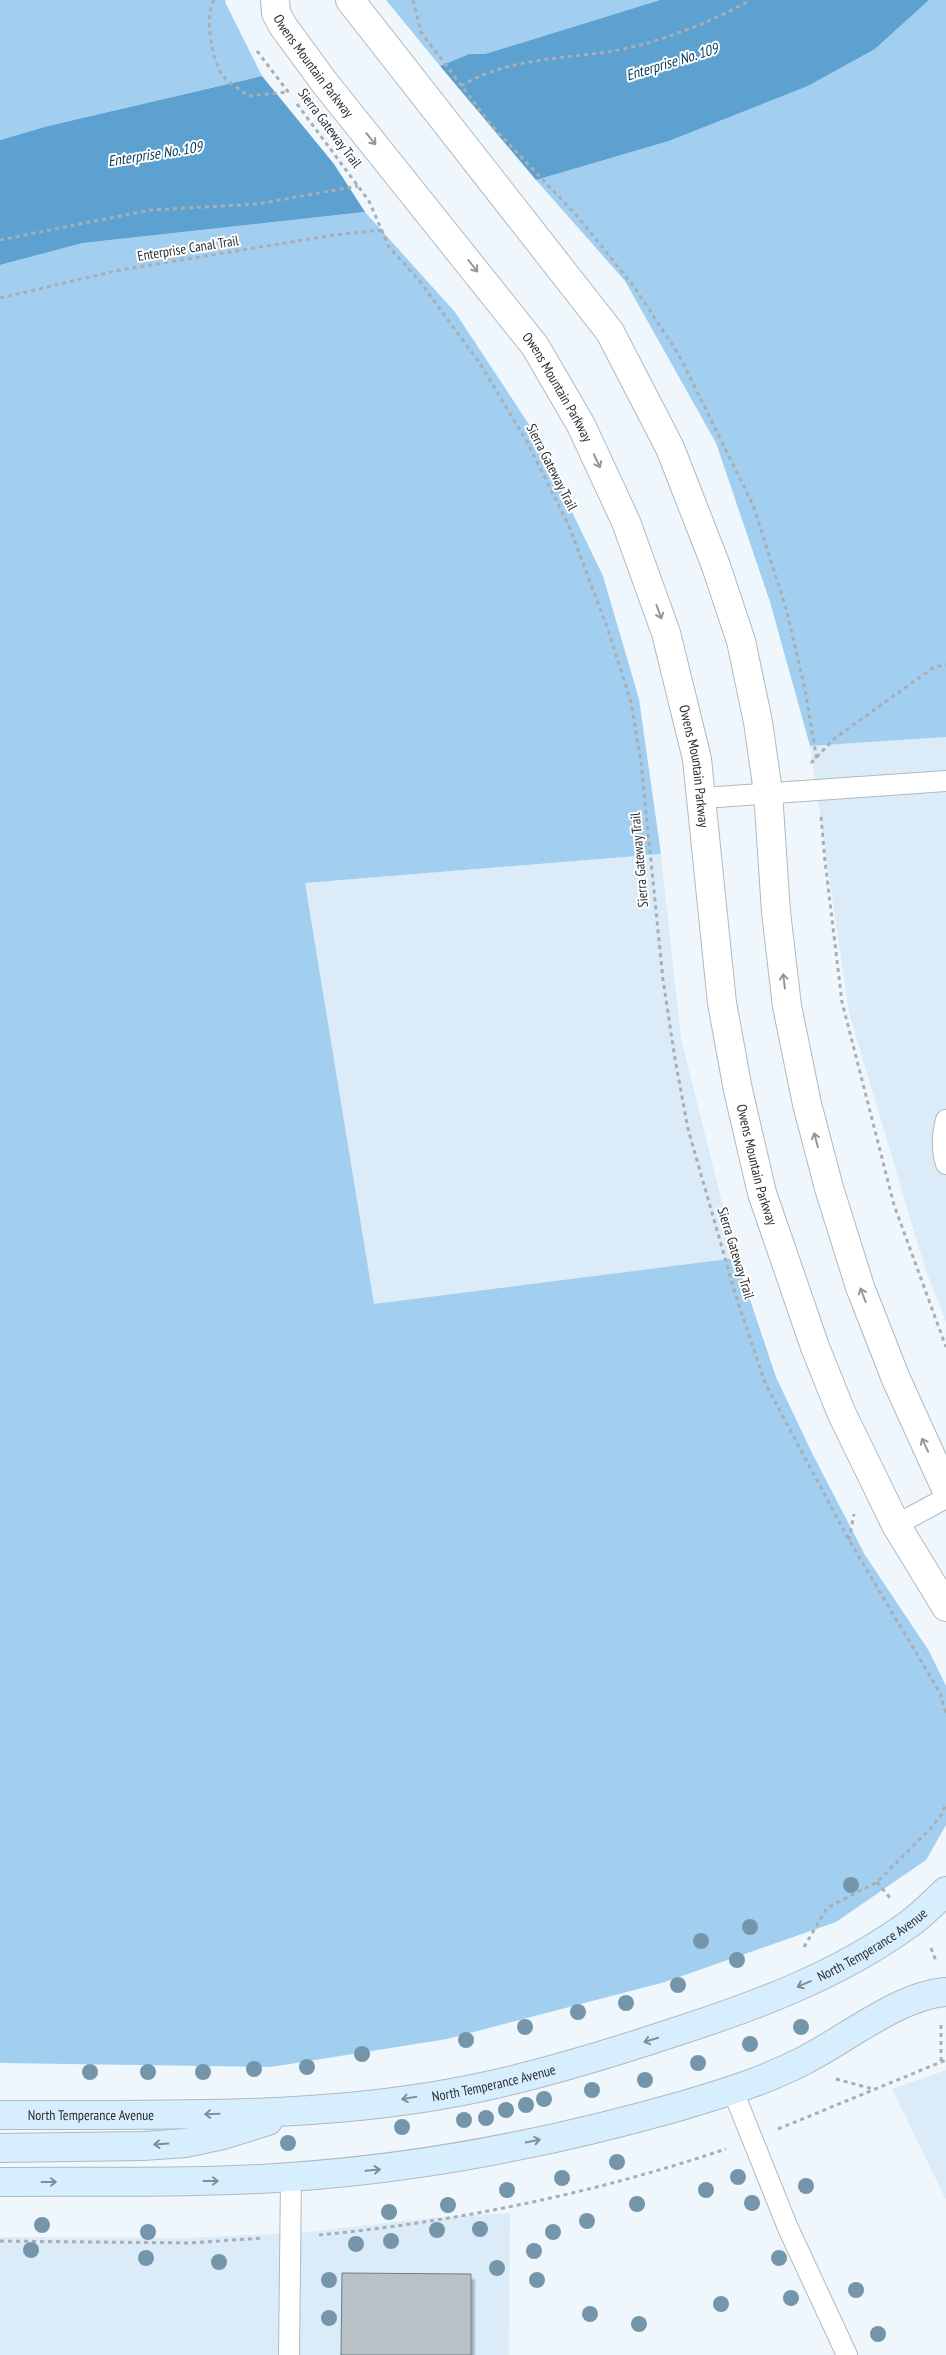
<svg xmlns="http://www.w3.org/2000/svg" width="946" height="2355" font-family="'PT Sans Narrow',sans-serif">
	<defs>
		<filter id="shadow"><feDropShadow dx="3" dy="5.5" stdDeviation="1" flood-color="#0004"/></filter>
	</defs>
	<rect width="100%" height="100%" fill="#eff7fd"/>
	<path fill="#dbecf8" d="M 946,737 L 946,1322 L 925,1268 L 849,1013 L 810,746 Z
		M 661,854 L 681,1038 L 736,1258 L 374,1305 L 304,883 Z
		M 946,2070 L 946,2200 L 892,2089 Z
		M 510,2213 L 509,2355 L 0,2355 L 0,2237 L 185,2238 L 298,2233 L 430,2218 Z"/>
	<path fill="#a2cff0" d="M 0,0 L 226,0 L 225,2 L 262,76 L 48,126 L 0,140 Z
		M 386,0 L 660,0 L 485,54 L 469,54 L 440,66 Z
		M 929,0 L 946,0 L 946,737 L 810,746 L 770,602 L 716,443 L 625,281 L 536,180 L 669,141 L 808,86 L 875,49 Z
		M 365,212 L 455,312 L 532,429 L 603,576 L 639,699 L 661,854 L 305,883 L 374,1304 L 736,1258 L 776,1377 L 811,1451 L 865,1555 L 929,1651 L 946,1686 L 946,1825 L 926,1860 L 836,1922 L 665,1982 L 447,2039 L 271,2067 L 0,2063 L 0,265 L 83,243 Z"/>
	<path fill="#5ca1d0" d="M 660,0 L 929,0 L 875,49 L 808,86 L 669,141 L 536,180 L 440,66 L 469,54 L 485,54 Z
		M 262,76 L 334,164 L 365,212 L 83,243 L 0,265 L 0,140 L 48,126 Z"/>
	<path fill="#b8c1c8" stroke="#727b82" filter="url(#shadow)" d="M 342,2273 L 471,2274 L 471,2355 L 341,2355 Z"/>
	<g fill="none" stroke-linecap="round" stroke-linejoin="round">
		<g stroke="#afb9c0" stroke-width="22">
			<path id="lane" d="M 703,798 L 946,781
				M 946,1120 C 942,1135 941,1148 946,1164
				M 896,1525 L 946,1498
				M 733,2091 L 788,2228 L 847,2355
				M 289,2355 L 291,2177"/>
		</g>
		<g stroke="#afb9c0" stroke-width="30">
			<g id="street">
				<path id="s1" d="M 275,0 L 276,13 L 283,26 L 324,82 L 535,346 L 581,425 L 626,522 L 666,633 L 697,759 L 722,1003 L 738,1090 L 762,1193 L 815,1347 L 841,1412 L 896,1525 L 946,1607"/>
				<path d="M 350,0 L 610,332 L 670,448 L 716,566 L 741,641 L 758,722 L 768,792 L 776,912 L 787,1006 L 807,1104 L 829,1188 L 860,1287 L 896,1379 L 946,1489"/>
			</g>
		</g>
		<g stroke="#afb9c0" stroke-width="30">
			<g id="secondary">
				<path id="s2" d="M 0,2115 C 159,2114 326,2121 482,2087 C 547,2073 612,2053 675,2032 C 756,2006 839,1975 909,1924 C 922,1915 934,1902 946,1891"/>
				<path d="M 0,2148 L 143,2146 L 185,2143 L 223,2135 L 268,2121"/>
				<path d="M 0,2182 C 97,2181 194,2184 290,2177 C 421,2168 555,2142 681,2106 C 724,2093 765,2081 805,2060 C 848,2038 898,1996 946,1992"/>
			</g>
		</g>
		<path stroke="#a8aeb3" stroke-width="3" stroke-dasharray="4 4" stroke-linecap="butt" d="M 214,0 C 204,14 212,63 223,76 C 229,83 240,89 248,96 L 288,92
			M 413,0 L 421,32 L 492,126 L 579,218 L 635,288 L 679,355 L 753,505 L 786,608 L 805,689 L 817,761
			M 257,51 L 289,93
			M 461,86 C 506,59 557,59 607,52 C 650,46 713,22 750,0
			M 297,104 L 369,201 L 389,247 L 418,279 L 481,365 L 526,440 L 569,526 L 607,627 L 631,702 L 641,762 L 663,980 L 675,1059 L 688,1129 L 735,1293 L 765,1383 L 849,1540 L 940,1693 L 946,1713
			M 0,240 L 150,210 L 257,204 L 358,186
			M 0,298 L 120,270 L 334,235 L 382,230
			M 811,763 L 835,738 L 934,667 L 946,665
			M 821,817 L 825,861 L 842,1002 L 894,1205 L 946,1347
			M 849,1540 L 854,1514
			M 877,1882 L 891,1899
			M 804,1947 L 827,1908 L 877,1882 L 930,1829 L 942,1814 L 946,1804
			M 931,1948 L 936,1961
			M 941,2025 L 941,2062
			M 836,2079 L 873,2089
			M 778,2129 L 946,2060
			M 319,2235 C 456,2222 595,2193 726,2149
			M 0,2241 L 188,2243 L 263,2238"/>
		<use href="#lane" stroke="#fff" stroke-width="20"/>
		<use href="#street" stroke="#fff" stroke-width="28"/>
		<use href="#secondary" stroke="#d7eefe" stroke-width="28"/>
	</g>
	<g fill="#7596aa">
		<circle cx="851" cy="1885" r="8"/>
		<circle cx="750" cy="1927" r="8"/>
		<circle cx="701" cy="1941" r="8"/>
		<circle cx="737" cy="1960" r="8"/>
		<circle cx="678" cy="1985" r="8"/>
		<circle cx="626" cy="2003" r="8"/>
		<circle cx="578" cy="2012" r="8"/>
		<circle cx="525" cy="2027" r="8"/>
		<circle cx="801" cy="2027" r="8"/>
		<circle cx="466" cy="2040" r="8"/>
		<circle cx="750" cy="2044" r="8"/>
		<circle cx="362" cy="2054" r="8"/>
		<circle cx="698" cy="2063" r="8"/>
		<circle cx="307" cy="2067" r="8"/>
		<circle cx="254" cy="2069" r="8"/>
		<circle cx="90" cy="2072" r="8"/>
		<circle cx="148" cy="2072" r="8"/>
		<circle cx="203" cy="2072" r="8"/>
		<circle cx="645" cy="2080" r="8"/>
		<circle cx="592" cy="2090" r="8"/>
		<circle cx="544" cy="2099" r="8"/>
		<circle cx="526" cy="2105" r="8"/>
		<circle cx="506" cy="2110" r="8"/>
		<circle cx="486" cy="2118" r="8"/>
		<circle cx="464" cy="2120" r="8"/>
		<circle cx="402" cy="2127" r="8"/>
		<circle cx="288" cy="2143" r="8"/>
		<circle cx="617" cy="2162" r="8"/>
		<circle cx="738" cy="2177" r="8"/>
		<circle cx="562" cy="2178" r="8"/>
		<circle cx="806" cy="2186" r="8"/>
		<circle cx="507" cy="2190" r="8"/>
		<circle cx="706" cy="2190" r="8"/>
		<circle cx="752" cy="2203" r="8"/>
		<circle cx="637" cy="2204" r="8"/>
		<circle cx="448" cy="2205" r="8"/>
		<circle cx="389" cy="2212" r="8"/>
		<circle cx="587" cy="2221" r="8"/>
		<circle cx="42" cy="2225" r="8"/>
		<circle cx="480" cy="2229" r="8"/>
		<circle cx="437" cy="2230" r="8"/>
		<circle cx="148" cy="2232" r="8"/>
		<circle cx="553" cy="2232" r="8"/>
		<circle cx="391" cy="2241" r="8"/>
		<circle cx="356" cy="2244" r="8"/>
		<circle cx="31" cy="2250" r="8"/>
		<circle cx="534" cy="2251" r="8"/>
		<circle cx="146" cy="2258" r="8"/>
		<circle cx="779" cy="2258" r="8"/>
		<circle cx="219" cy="2262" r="8"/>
		<circle cx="497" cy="2268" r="8"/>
		<circle cx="329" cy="2280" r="8"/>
		<circle cx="537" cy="2280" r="8"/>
		<circle cx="856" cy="2290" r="8"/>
		<circle cx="791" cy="2298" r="8"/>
		<circle cx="721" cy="2304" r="8"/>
		<circle cx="590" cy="2314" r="8"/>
		<circle cx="329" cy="2318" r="8"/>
		<circle cx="639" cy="2324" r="8"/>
		<circle cx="878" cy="2334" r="8"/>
	</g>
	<defs><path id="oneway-shaft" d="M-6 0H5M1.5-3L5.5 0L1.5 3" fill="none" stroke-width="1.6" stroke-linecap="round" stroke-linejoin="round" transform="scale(1.25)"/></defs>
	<g stroke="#969798">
		<use href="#oneway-shaft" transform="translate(371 139) rotate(51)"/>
		<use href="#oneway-shaft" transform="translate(473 266) rotate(52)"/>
		<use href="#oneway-shaft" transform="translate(597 461) rotate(65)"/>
		<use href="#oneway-shaft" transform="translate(659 612) rotate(70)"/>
		<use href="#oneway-shaft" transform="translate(784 981) rotate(-97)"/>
		<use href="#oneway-shaft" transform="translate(816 1140) rotate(-105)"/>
		<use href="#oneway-shaft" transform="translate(863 1295) rotate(-111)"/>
		<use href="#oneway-shaft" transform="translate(925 1445) rotate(-115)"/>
	</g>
	<g stroke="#828e98">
		<use href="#oneway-shaft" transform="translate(804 1984) rotate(157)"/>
		<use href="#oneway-shaft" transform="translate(651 2040) rotate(163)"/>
		<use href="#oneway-shaft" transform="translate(409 2098) rotate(171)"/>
		<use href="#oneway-shaft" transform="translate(212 2114) rotate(178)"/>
		<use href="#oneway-shaft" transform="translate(533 2141) rotate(-12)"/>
		<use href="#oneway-shaft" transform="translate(161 2144) rotate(176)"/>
		<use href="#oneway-shaft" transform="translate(373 2170) rotate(-5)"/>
		<use href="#oneway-shaft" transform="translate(211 2181)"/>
		<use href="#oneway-shaft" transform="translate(49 2182)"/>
	</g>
	<g text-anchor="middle" stroke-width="4" stroke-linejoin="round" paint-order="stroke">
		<g font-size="14" fill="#2c2f32" stroke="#fff">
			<text dy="5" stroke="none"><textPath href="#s1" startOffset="78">Owens Mountain Parkway</textPath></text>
			<text transform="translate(330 128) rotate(53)" y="5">Sierra Gateway Trail</text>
			<text transform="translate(188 248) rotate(-9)" y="5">Enterprise Canal Trail</text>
			<text dy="5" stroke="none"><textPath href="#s1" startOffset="482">Owens Mountain Parkway</textPath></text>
			<text transform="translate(552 467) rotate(63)" y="5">Sierra Gateway Trail</text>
			<text dy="5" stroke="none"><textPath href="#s1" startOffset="888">Owens Mountain Parkway</textPath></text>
			<text transform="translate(639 860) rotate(-95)" y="5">Sierra Gateway Trail</text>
			<text dy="5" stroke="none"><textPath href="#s1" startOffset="1292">Owens Mountain Parkway</textPath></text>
			<text transform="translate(736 1253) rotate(73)" y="5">Sierra Gateway Trail</text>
			<text dy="5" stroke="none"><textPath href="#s2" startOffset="901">North Temperance Avenue</textPath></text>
			<text dy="5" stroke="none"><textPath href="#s2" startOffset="496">North Temperance Avenue</textPath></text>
			<text dy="5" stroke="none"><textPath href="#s2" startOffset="91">North Temperance Avenue</textPath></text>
		</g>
		<g font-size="15" font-style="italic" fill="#043e5d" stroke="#fff">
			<text transform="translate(672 62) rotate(-17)" y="5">Enterprise No. 109</text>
			<text transform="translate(155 154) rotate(-9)" y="5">Enterprise No. 109</text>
		</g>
	</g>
</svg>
